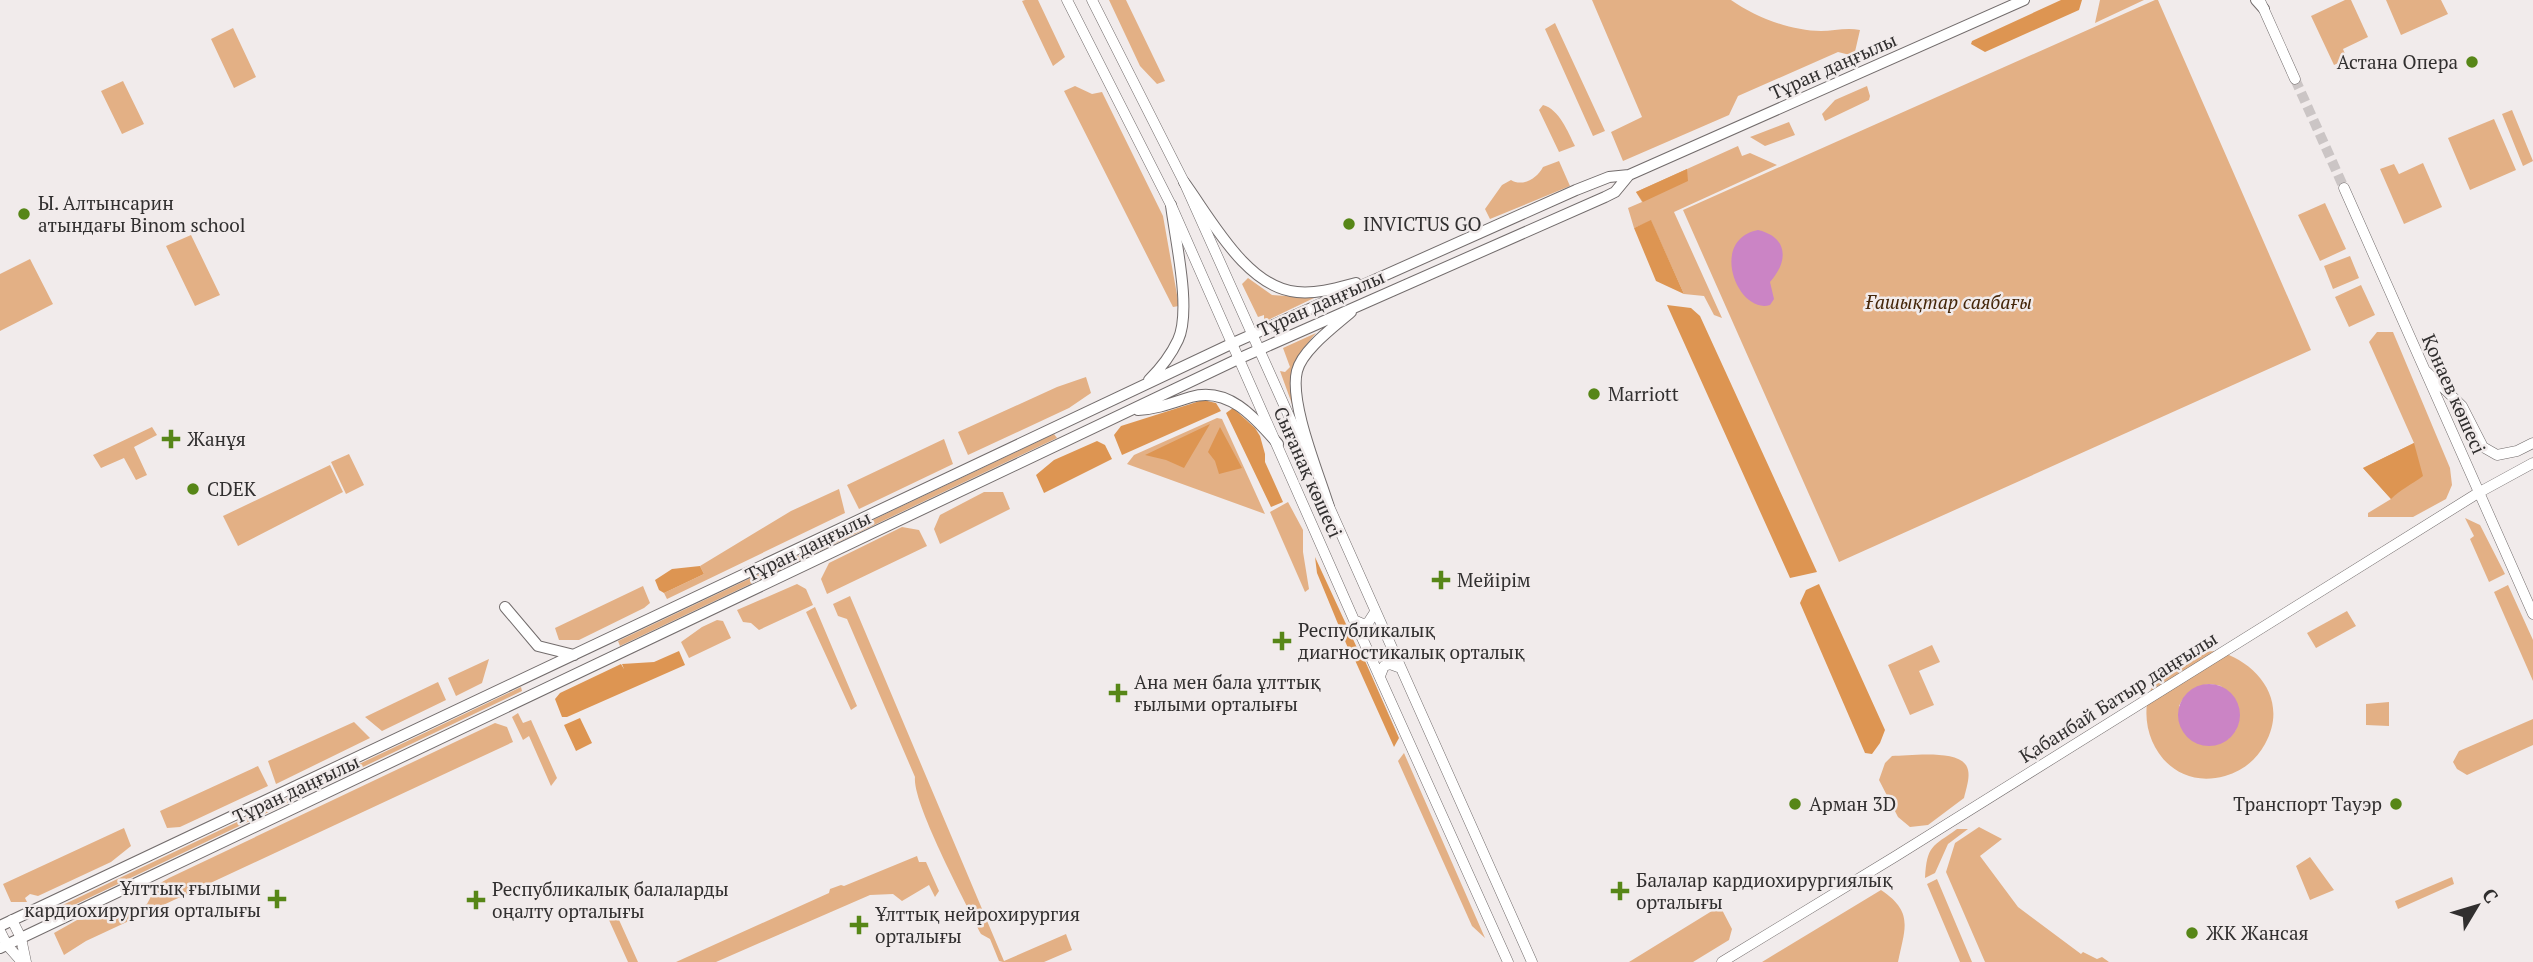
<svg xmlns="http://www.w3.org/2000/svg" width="2533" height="962" font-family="'PT Serif',serif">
	<rect width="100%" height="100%" fill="#f1ebeb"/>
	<path fill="#e3b085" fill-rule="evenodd" d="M 1025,0 L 1038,0 L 1065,57 L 1053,66 L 1022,1 Z
		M 1109,0 L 1126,0 L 1165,81 L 1157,84 L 1140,66 Z
		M 1592,0 L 1731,0 C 1755,17 1791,31 1821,31 C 1833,31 1847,27 1860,30 L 1854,56 L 1838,52 L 1738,96 L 1729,115 L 1623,161 L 1611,132 L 1642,117 Z
		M 2100,0 L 2144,0 L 2095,23 Z
		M 2155,0 L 2158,0 L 2311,350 L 1839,562 L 1683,210 Z
		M 2345,0 L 2351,0 L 2368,37 L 2343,49 L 2347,59 L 2334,65 L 2311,16 Z
		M 2386,0 L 2441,0 L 2448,14 L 2401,35 Z
		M 1555,23 L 1605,131 L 1593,136 L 1545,29 Z
		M 233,28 L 256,77 L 234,88 L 211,39 Z
		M 123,81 L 144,124 L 122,134 L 101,91 Z
		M 1075,86 L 1092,94 L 1102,92 L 1163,216 L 1179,306 L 1173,307 L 1064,91 Z
		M 1867,86 L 1870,96 L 1869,100 L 1825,121 L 1822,114 L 1835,100 Z
		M 1543,105 C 1559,109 1568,132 1575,146 L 1559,152 L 1539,110 Z
		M 2512,110 L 2533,161 L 2523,166 L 2502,114 Z
		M 2494,119 L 2516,170 L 2470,190 L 2448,138 Z
		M 1789,122 L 1795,135 L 1765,146 L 1750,137 Z
		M 1738,146 L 1742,156 L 1750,153 L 1777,165 L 1674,212 L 1722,318 L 1714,315 L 1704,296 L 1684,294 L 1651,221 L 1634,228 L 1628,208 L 1642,202 L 1636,192 Z
		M 1559,161 L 1570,186 L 1490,219 L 1485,209 L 1502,185 L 1511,180 C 1522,187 1537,179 1543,167 Z
		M 2423,163 L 2442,207 L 2404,224 L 2380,169 L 2394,164 L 2399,174 Z
		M 2325,203 L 2346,249 L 2320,261 L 2298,215 Z
		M 191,235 L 220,295 L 195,306 L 166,246 Z
		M 2350,256 L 2359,278 L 2333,289 L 2324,266 Z
		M 30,259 L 53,304 L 0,331 L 0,274 Z
		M 1248,278 L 1272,295 L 1314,298 L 1264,322 L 1264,315 L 1258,317 L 1242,284 Z
		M 2361,285 L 2375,315 L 2349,327 L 2335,297 Z
		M 2377,332 L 2393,332 L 2450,468 L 2452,485 L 2446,499 L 2413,517 L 2368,517 L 2368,513 L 2391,499 L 2363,468 L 2414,443 L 2369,342 Z
		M 1316,333 C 1291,362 1292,367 1292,404 L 1280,371 L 1285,372 L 1290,367 L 1283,348 Z
		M 1086,377 L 1091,393 L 1069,408 L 968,455 L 958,432 L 1057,387 Z
		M 1217,418 L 1222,419 L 1265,514 L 1127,464 L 1134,455 Z
		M 152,427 L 157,435 L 134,447 L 147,475 L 136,480 L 124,458 L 101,468 L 93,455 Z
		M 1054,434 L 1057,438 L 620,646 L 618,641 Z
		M 944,439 L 953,464 L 859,509 L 847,485 Z
		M 349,454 L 364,485 L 346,494 L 331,462 Z
		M 330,465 L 343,492 L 238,546 L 223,516 Z
		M 839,489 L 845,513 L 667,599 L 664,593 L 704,574 L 700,566 L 791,511 Z
		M 984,492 L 1003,492 L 1010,509 L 940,544 L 934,529 L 940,515 Z
		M 1288,502 L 1303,530 L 1303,552 L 1309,589 L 1305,592 L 1270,512 Z
		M 2465,518 L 2480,525 L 2505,574 L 2489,582 L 2470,539 L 2474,536 Z
		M 902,527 L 919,530 L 927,546 L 827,594 L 821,579 L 829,563 Z
		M 797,584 L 806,589 L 813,605 L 759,630 L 751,623 L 743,622 L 737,610 Z
		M 2508,585 L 2533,640 L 2533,681 L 2494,592 Z
		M 643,586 L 650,603 L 644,608 L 579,640 L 559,640 L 555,628 Z
		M 850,596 L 1004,961 L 1066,934 L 1072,950 L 1044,962 L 1003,962 L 999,961 L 990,939 L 981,934 C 967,905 912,803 915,777 L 847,619 L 838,616 L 833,604 Z
		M 815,607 L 857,706 L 851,710 L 806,612 Z
		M 2347,611 L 2356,626 L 2316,648 L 2307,633 Z
		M 717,620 L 723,621 L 731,638 L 689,658 L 681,642 L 702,627 Z
		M 1932,645 L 1940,662 L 1919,671 L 1934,705 L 1910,715 L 1888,665 Z
		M 2217,651 C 2258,662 2289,701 2265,744 C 2256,760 2243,771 2225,776 C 2138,800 2107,653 2217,651 ZM 2210,684 L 2221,686 L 2239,721 L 2235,731 L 2228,739 L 2179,706 C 2186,692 2194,686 2210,684 Z
		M 489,659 L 482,683 L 456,696 L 448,678 Z
		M 438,682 L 446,700 L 382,731 L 365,717 Z
		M 521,687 L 522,691 L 49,917 L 48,912 Z
		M 2389,702 L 2389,726 L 2366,725 L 2366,704 Z
		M 518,713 L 523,723 L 531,720 L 557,778 L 551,786 L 529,736 L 523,740 L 512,717 Z
		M 2533,719 L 2533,745 L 2467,775 L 2457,769 L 2453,762 L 2459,751 Z
		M 354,722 L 370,738 L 276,784 L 268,761 Z
		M 495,723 L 507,727 L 513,742 L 86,941 L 64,955 L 54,933 L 77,920 L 120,918 L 147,904 L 157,885 L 169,878 Z
		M 1404,753 L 1485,938 L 1472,926 L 1398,761 Z
		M 1892,756 C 1910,756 1964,748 1968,770 C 1970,778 1966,789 1964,798 L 1928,825 L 1910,827 L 1898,817 L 1879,780 L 1885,763 Z
		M 258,766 L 268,786 L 180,827 L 167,828 L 160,811 Z
		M 1979,827 L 2002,839 L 1980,856 L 2018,907 L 2081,954 L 2083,952 L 2097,959 L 2102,957 L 2109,962 L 1985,962 L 1946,872 L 1955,843 Z
		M 124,828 L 131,846 L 111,862 L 38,896 L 30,894 L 25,898 L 27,902 L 11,902 L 3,884 Z
		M 1957,829 L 1968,829 L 1948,844 L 1935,873 L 1925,878 C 1927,845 1932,847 1957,829 Z
		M 917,856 L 919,862 L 926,862 L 939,891 L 935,897 L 929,885 L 902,901 L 893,894 L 870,895 L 716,962 L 676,962 L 829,893 L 830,889 L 841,885 L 844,886 Z
		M 2310,857 L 2334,890 L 2310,900 L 2296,866 Z
		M 2452,877 L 2454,884 L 2398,909 L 2395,901 Z
		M 1937,879 L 1972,962 L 1960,962 L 1927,884 Z
		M 1881,890 C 1914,912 1905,928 1898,962 L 1762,962 Z
		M 1720,906 L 1732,929 L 1729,940 L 1693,962 L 1629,962 Z
		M 604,909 L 615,911 L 638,962 L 628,962 Z"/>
	<path fill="#dd9552" d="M 2061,0 L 2082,0 L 2079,10 L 1985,52 L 1971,44 L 1972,41 Z
		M 1687,169 L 1688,181 L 1643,202 L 1636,192 Z
		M 1651,220 L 1684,294 L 1656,281 L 1634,228 Z
		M 1667,305 L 1691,308 L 1700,316 L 1817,572 L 1790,578 Z
		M 1203,400 L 1216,403 L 1221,411 L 1122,455 L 1114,435 L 1121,426 Z
		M 1233,408 L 1255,428 L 1260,436 L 1265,454 L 1265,462 L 1283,502 L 1271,507 L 1226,413 Z
		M 1210,424 L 1184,468 L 1166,460 L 1145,455 Z
		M 1220,427 L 1242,468 L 1219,474 L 1215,461 L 1208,452 Z
		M 1097,441 L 1105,445 L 1112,459 L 1044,493 L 1036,475 L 1054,460 Z
		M 2414,443 L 2423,476 C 2411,485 2401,489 2391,499 L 2363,468 Z
		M 1315,557 L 1358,650 L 1350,653 L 1317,573 Z
		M 700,566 L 704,574 L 664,593 L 659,590 L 655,580 L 672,569 Z
		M 1819,584 L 1885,730 L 1880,743 L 1872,754 L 1865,753 L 1800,603 L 1806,590 Z
		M 679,651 L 685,665 L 567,717 L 562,717 L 555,699 L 560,693 L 621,664 L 624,669 L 622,664 L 654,662 Z
		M 1362,654 L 1399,738 L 1394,747 L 1354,658 Z
		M 580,718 L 592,743 L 576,751 L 564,725 Z"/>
	<path fill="#cb84c5" d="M 1758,230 C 1788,237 1789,261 1770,282 L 1774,299 L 1770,305 C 1738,315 1708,240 1758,230 Z
		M2178 715a31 31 0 1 1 62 0a31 31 0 1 1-62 0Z"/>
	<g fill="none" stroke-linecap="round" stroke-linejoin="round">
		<path stroke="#cbc5c5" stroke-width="10" stroke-dasharray="10 5" stroke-linecap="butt" d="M 2295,79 L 2344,188"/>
		<g stroke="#726c6c" stroke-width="11">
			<path id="secondary" d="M 1067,0 L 1171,205 L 1354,620 L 1508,962
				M 1092,0 L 1184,182 L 1310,463
				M 2261,3 L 2295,79
				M 2344,188 L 2533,614
				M 2427,372 L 2462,406 L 2483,447 L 2497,455 L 2517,451 L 2533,443
				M 1327,502 L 1532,962
				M 1354,620 L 1363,624 L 1368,623 L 1375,612
				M 1380,676 L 1384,666 L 1390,664 L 1401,668
				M 12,920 L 21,938 L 26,962
				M 0,931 L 7,945 L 22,962
				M 1722,962 L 1896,856 L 2478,493 L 2533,463"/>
		</g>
		<g stroke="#726c6c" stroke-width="12">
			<path id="primary" d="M 2256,0 L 2264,9
				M 1184,182 C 1211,219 1247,288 1297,292 C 1317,294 1337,288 1356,283
				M 1149,380 C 1161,368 1171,355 1178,340 C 1192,310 1175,239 1171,205
				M 1138,410 C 1157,409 1172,403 1191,397 C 1229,386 1256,419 1278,444
				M 1329,507 C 1319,474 1289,403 1297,371 C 1302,350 1335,326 1351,312
				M 505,607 L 538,646 L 574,655
				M 0,926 L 1231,344 L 1576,190 L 1609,177 L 1629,175 L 2024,0
				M 0,948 L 1238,359 L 1605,197 L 1615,192 L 1629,175"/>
		</g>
		<use href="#secondary" stroke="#fff" stroke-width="10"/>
		<use href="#primary" stroke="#fff" stroke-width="10"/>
	</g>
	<g fill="#578617" stroke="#f1ebeb" stroke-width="2.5">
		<circle cx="2472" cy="62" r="7"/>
		<circle cx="24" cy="214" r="7"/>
		<circle cx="1349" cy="224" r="7"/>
		<circle cx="1594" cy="394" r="7"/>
		<path d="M167.5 428.5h7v7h7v7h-7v7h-7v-7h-7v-7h7z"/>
		<circle cx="193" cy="489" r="7"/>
		<path d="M1437.5 569.5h7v7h7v7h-7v7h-7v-7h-7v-7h7z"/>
		<path d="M1278.5 630.5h7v7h7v7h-7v7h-7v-7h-7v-7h7z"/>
		<path d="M1114.5 682.5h7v7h7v7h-7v7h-7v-7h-7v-7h7z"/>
		<circle cx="1795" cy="804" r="7"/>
		<circle cx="2396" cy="804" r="7"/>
		<path d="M1616.5 880.5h7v7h7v7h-7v7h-7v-7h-7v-7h7z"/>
		<path d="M273.5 888.5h7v7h7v7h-7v7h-7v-7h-7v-7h7z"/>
		<path d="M472.5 889.5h7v7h7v7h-7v7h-7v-7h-7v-7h7z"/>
		<path d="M855.5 914.5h7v7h7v7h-7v7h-7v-7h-7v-7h7z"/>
		<circle cx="2192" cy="933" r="7"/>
	</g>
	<g text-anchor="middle" stroke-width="5" stroke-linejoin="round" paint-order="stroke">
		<g font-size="19" fill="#312f2f" stroke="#f1ebeb" text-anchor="start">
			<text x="2458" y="69" text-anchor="end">Астана Опера</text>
			<text x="38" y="210">Ы. Алтынсарин<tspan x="38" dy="22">атындағы Binom school</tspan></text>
			<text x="1363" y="231">INVICTUS GO</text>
			<text x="1608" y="401">Marriott</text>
			<text x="187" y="446">Жанұя</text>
			<text x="207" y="496">CDEK</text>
			<text x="1457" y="587">Мейірім</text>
			<text x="1298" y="637">Республикалық<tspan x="1298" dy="22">диагностикалық орталық</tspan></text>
			<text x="1134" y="689">Ана мен бала ұлттық<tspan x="1134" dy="22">ғылыми орталығы</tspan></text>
			<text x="1809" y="811">Арман 3D</text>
			<text x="2382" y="811" text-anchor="end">Транспорт Тауэр</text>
			<text x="1636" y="887">Балалар кардиохирургиялық<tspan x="1636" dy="22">орталығы</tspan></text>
			<text x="261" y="895" text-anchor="end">Ұлттық ғылыми<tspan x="261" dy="22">кардиохирургия орталығы</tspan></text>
			<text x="492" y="896">Республикалық балаларды<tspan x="492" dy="22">оңалту орталығы</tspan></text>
			<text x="875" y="921">Ұлттық нейрохирургия<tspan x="875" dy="22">орталығы</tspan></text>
			<text x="2206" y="940">ЖК Жансая</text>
		</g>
		<g font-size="19" fill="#312f2f" stroke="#f1ebeb">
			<text transform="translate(1833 66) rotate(-24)" y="7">Тұран даңғылы</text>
			<text transform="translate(1321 303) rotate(-24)" y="7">Тұран даңғылы</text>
			<text transform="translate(2454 394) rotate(66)" y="7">Қонаев көшесі</text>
			<text transform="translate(1308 472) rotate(66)" y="7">Сығанақ көшесі</text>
			<text transform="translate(808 546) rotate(-26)" y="7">Тұран даңғылы</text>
			<text transform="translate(2118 697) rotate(-32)" y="7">Қабанбай Батыр даңғылы</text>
			<text transform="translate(296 789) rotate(-25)" y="7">Тұран даңғылы</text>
		</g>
		<g font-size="19" font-style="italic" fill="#442609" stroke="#f1ebeb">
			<text x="1949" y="309">Ғашықтар саябағы</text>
		</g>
	</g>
	<g transform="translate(2477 906) rotate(52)" stroke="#f1ebeb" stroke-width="5" paint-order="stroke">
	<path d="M0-5L12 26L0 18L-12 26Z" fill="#312f2f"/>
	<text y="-10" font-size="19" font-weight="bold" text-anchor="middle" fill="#312f2f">С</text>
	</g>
</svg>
